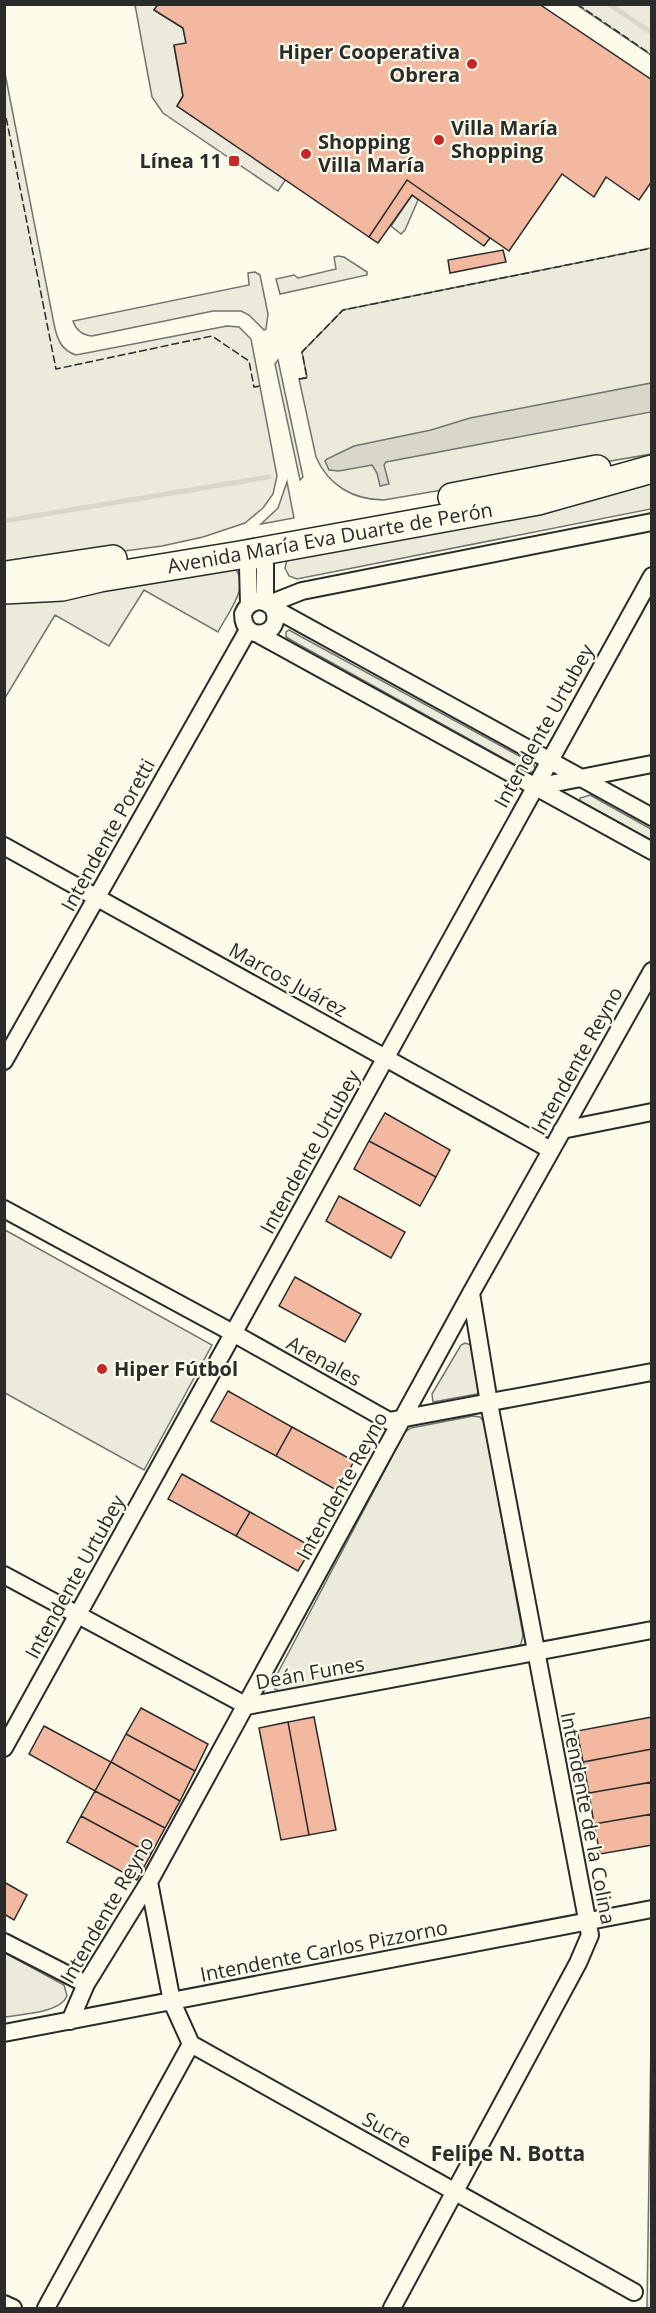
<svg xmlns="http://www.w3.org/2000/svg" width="656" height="2313" font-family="'Open Sans',sans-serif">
	<rect width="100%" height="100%" fill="#fdfbea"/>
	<path fill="#ecebdb" stroke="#74746e" stroke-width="1.5" d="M 135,5 L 158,5 L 154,10 L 183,28 L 186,43 L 174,46 L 183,96 L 177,106 L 286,179 L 278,191 L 163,113 L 152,97 Z
		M 577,5 L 651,5 L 651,55 Z
		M 4,68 L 54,324 C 57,339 61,350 76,355 L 227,326 L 239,327 L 251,339 L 277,476 L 273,494 L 263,508 L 245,523 L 203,537 L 162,546 L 5,567 Z
		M 412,195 L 418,200 L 405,230 L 401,234 L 391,226 Z
		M 651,248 L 651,454 L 384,500 C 353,500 328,485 316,457 L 299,379 L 307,377 L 302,352 L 343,310 Z
		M 338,256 L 344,257 L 367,272 L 367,275 L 280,294 L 276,279 L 294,275 L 298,278 L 336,269 L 334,257 Z
		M 255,272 L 260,275 L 268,314 L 266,329 L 264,330 L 249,315 L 241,311 L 213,311 L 92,336 C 82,335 76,330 73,321 L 249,285 L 248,273 Z
		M 278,360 L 303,477 L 300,480 L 275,364 Z
		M 651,478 L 651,509 L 297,579 L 289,576 L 285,568 L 287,560 Z
		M 287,482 L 294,518 L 261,524 L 278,508 Z
		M 232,567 C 254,582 227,614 218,632 L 144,590 L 109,646 L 55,615 L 5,698 L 5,599 Z
		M 289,630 L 534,764 L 535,770 L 530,773 L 298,644 L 286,637 L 286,632 Z
		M 590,795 L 651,829 L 651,840 L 580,801 L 580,798 Z
		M 5,1230 L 212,1345 L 144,1470 L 5,1393 Z
		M 465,1343 L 471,1345 L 479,1390 L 477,1394 L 433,1402 L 432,1394 L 461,1345 Z
		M 473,1416 L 480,1417 L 484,1422 L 523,1635 L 521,1644 L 515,1648 L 281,1692 L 275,1689 L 273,1682 L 405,1432 L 411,1428 Z
		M 5,1953 L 64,1985 L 67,1996 C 60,2013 22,2014 5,2017 Z
		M 651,2036 L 652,2308 L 647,2308 Z"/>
	<path fill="#d8d7c9" stroke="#74746e" stroke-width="1.5" d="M 651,383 L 651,412 L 386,462 L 384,465 L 389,484 L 380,486 L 377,473 L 372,465 L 339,471 L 329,470 L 325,461 L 327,459 L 354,446 L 431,430 L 470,418 Z"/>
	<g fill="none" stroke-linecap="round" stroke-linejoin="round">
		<path stroke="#d8d7c9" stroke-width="5" d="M 609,4 L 652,33
			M 4,521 L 269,477"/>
	</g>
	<path fill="#f2b8a0" stroke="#2b2b2b" stroke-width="1.5" d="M 158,4 L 539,4 L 652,80 L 652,181 L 639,200 L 606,177 L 594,197 L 562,174 L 509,251 L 407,180 L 369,237 L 177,106 L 183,96 L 174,45 L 186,43 L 183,28 L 154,10 Z
		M 407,180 L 490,238 L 484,246 L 412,195 L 378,243 L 369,237 Z
		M 503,250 L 506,262 L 450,273 L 448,260 Z
		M 385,1113 L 450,1150 L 436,1177 L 369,1141 Z
		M 369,1141 L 436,1177 L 420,1206 L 354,1169 Z
		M 339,1196 L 405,1232 L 391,1258 L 326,1221 Z
		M 295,1277 L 361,1314 L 345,1342 L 279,1306 Z
		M 228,1391 L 292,1427 L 276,1456 L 211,1421 Z
		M 292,1427 L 354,1461 L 338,1491 L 276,1456 Z
		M 182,1474 L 250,1512 L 236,1536 L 168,1499 Z
		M 250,1512 L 312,1547 L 298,1571 L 236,1536 Z
		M 141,1708 L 208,1744 L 195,1771 L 126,1734 Z
		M 314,1717 L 336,1830 L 309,1835 L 288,1722 Z
		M 652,1717 L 652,1749 L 583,1762 L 577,1731 Z
		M 288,1722 L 309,1835 L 281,1840 L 259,1728 Z
		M 44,1726 L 111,1762 L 95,1791 L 29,1754 Z
		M 126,1734 L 195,1771 L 180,1801 L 111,1762 Z
		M 652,1749 L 652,1782 L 589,1793 L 583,1762 Z
		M 111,1762 L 180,1801 L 165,1828 L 95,1791 Z
		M 652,1782 L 652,1814 L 594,1824 L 589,1793 Z
		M 95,1791 L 165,1828 L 151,1854 L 81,1816 Z
		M 652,1814 L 652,1845 L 600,1854 L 594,1824 Z
		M 81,1816 L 151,1854 L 137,1880 L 67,1842 Z
		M 4,1882 L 27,1895 L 14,1920 L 4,1914 Z"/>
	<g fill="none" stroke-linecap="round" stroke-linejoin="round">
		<g stroke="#2b2b2b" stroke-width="20">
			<path id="minor" d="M 260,552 L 265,565 L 265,602
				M 269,604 L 302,591 L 652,522
				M 249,605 L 248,566 L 260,552
				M 273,608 C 286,635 243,646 243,614 C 249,600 262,597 273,608 L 652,817
				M 258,634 L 652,851
				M 535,787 L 652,764
				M 4,846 L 551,1150
				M 4,1061 L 248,630
				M 562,1130 L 652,1112
				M 4,1209 L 233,1333 L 389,1421 L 652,1372
				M 4,1575 L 247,1706 L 652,1630
				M 4,1748 L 652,576
				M 149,1882 L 172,2002 L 191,2044 L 634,2292
				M 4,1942 L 86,1984
				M 70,2021 L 86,1984 L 149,1882 L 471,1293 L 652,971
				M 4,2033 L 652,1909
				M 4,2304 L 13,2308
				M 46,2308 L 191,2044
				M 392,2308 L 578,1963 L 590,1935 L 489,1403 L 471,1293"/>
		</g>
		<g stroke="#2b2b2b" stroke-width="30">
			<path id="trunk" d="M 452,497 L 597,469
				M 6,575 L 113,559
				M 4,590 L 62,587 L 100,578 L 240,555 L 538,501 L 652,469"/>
		</g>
		<use href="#minor" stroke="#fdfbea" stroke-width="16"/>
		<use href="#trunk" stroke="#fdfbea" stroke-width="27"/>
		<path stroke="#2b2b2b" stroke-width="1.5" stroke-dasharray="8 3" stroke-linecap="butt" d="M 577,4 L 652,55
			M 4,107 L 56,369 L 212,336 L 249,361 L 254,387 L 261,386
			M 299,379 L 307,378 L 302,352 L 343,310 L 652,248"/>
	</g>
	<g fill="#c62828" stroke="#fdfbea" stroke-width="2">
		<circle cx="472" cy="64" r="6"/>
		<circle cx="439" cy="140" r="6"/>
		<circle cx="306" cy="154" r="6"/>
		<rect x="228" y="155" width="12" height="12" rx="3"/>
		<circle cx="102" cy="1369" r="6"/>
	</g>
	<g text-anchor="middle" stroke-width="4.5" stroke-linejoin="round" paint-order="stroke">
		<g font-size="20" font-weight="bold" fill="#2b2b2b" stroke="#fdfbea" text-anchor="start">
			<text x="460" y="59" text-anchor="end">Hiper Cooperativa<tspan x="460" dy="23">Obrera</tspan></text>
			<text x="451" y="135">Villa María<tspan x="451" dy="23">Shopping</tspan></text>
			<text x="318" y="149">Shopping<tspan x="318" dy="23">Villa María</tspan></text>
			<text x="222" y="168" text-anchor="end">Línea 11</text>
			<text x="114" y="1376">Hiper Fútbol</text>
		</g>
		<g font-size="20" fill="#2b2b2b" stroke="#fdfbea">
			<text transform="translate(330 538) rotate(-10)" y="7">Avenida María Eva Duarte de Perón</text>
			<text transform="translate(544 726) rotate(-61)" y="7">Intendente Urtubey</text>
			<text transform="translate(108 835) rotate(-61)" y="7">Intendente Poretti</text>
			<text transform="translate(288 980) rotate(29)" y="7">Marcos Juárez</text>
			<text transform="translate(577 1061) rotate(-61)" y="7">Intendente Reyno</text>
			<text transform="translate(310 1152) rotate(-61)" y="7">Intendente Urtubey</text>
			<text transform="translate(324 1361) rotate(29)" y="7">Arenales</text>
			<text transform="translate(342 1486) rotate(-61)" y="7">Intendente Reyno</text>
			<text transform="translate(75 1577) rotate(-61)" y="7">Intendente Urtubey</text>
			<text transform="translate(310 1673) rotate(-10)" y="7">Deán Funes</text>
			<text transform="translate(588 1818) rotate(79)" y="7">Intendente de la Colina</text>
			<text transform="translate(107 1910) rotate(-60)" y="7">Intendente Reyno</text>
			<text transform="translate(324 1951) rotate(-11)" y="7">Intendente Carlos Pizzorno</text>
			<text transform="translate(387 2130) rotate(29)" y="7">Sucre</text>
		</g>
		<g font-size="21" font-weight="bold" fill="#2b2b2b" stroke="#fdfbea">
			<text x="508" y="2161">Felipe N. Botta</text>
		</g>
	</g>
	<rect width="656" height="2313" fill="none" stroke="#2b2b2b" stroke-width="12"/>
</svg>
